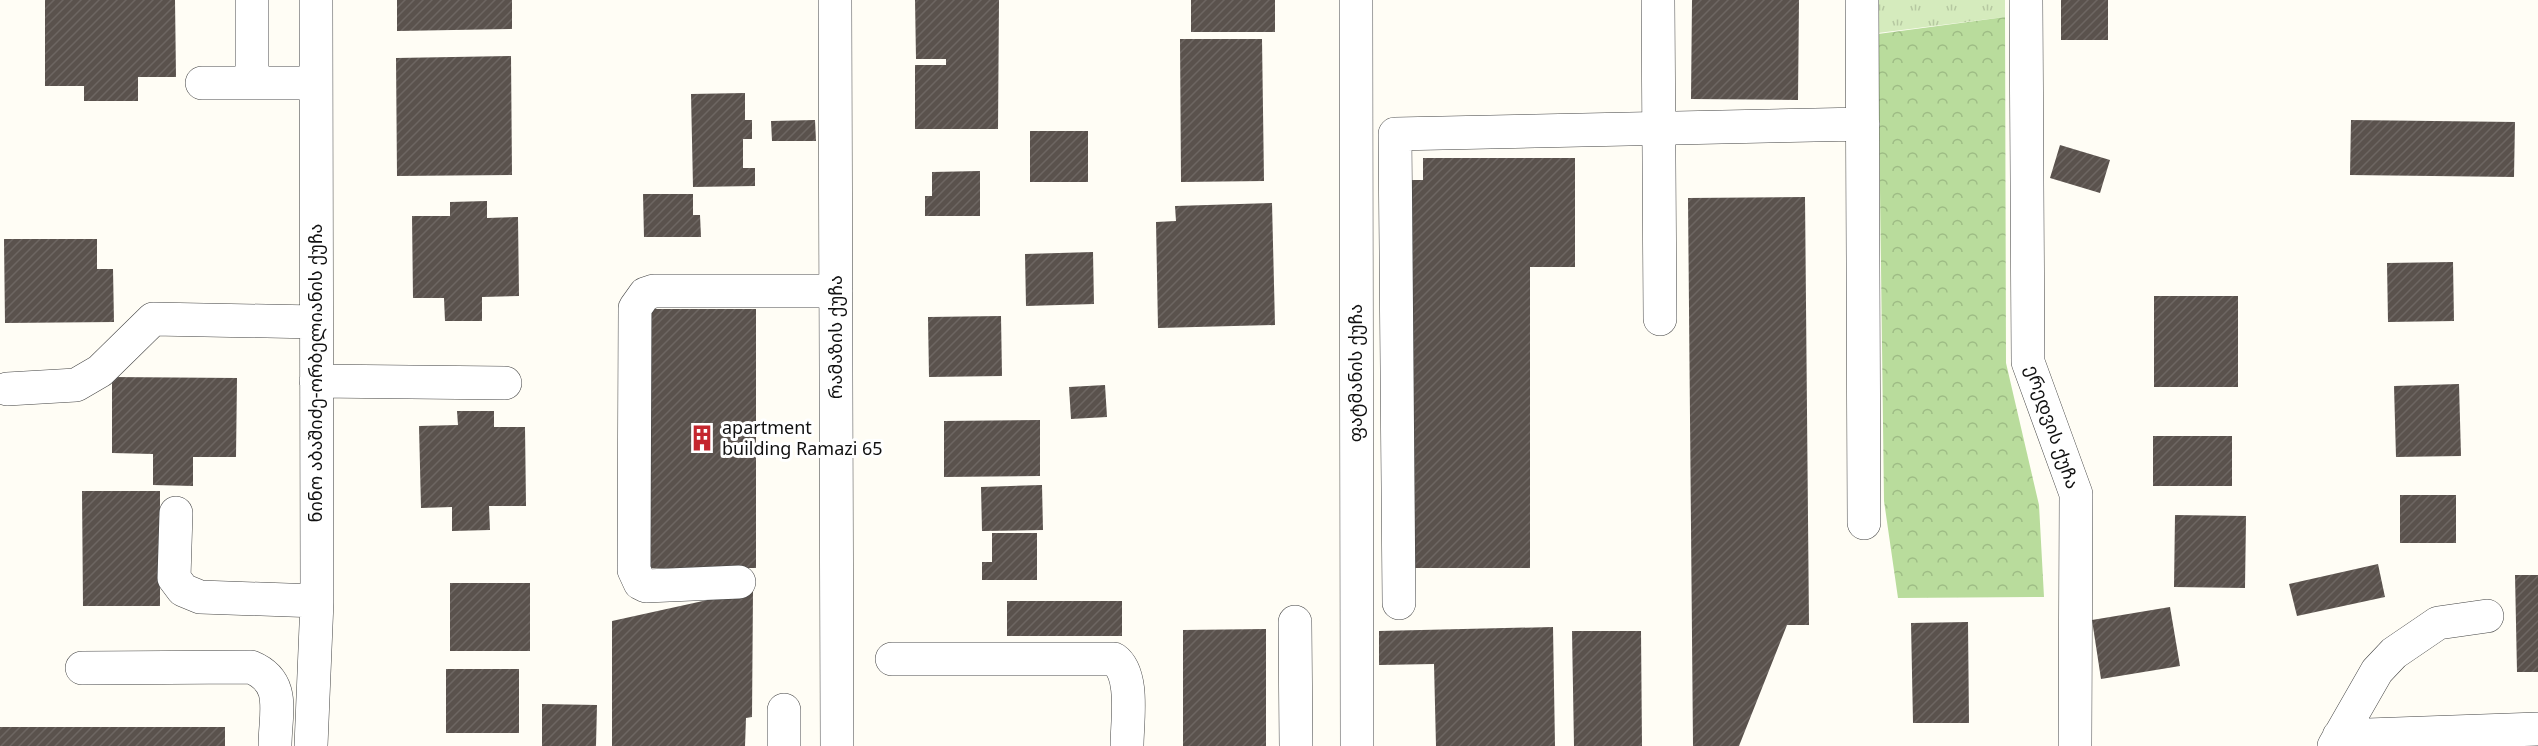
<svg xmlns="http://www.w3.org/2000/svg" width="2538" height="746" font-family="Georgia,'Noto Sans Georgian',serif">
	<defs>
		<pattern id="grass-tufts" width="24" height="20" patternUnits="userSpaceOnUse" patternTransform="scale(1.5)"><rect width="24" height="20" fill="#d5ebbd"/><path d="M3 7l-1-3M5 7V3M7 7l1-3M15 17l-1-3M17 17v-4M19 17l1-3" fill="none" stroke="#b6c8a1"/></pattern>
		<pattern id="forest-crowns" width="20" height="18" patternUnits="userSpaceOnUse" patternTransform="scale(1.5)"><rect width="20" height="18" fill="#b9dc9c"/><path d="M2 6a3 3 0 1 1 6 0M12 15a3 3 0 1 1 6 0" fill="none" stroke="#9ebc85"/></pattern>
		<pattern id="building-hatch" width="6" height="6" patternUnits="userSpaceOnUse" patternTransform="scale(1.5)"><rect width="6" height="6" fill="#5a524d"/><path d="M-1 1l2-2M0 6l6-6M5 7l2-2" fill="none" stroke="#6d6662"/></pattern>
	</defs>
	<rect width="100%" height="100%" fill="#fffdf5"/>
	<path fill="url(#grass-tufts)" d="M 1878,0 L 2005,0 L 2005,17 L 1878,33 Z"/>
	<path fill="url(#forest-crowns)" d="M 2005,17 L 2006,363 L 2039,505 L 2044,597 L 1898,598 L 1884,501 L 1878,34 Z"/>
	<path fill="url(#building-hatch)" d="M 45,0 L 175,0 L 176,77 L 138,77 L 138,101 L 84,101 L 84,86 L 45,86 Z
		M 397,0 L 512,0 L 512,29 L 397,31 Z
		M 915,0 L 999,0 L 998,129 L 915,129 L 915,65 L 946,65 L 946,59 L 916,59 Z
		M 1191,0 L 1275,0 L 1275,32 L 1191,32 Z
		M 1692,0 L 1799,0 L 1798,100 L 1691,99 Z
		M 2061,0 L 2108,0 L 2108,40 L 2061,40 Z
		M 1180,39 L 1262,39 L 1264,181 L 1181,182 Z
		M 511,56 L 512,175 L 397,176 L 396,58 Z
		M 745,93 L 745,120 L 752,120 L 752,139 L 743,139 L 743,168 L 755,168 L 755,186 L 693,187 L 691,94 Z
		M 815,120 L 816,141 L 772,141 L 771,121 Z
		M 2351,120 L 2515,122 L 2514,177 L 2350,175 Z
		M 1030,131 L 1088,131 L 1088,182 L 1030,182 Z
		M 2060,145 L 2110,160 L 2100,193 L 2050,178 Z
		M 1423,158 L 1575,158 L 1575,267 L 1530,267 L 1530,568 L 1411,568 L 1411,180 L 1423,180 Z
		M 980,171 L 980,216 L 925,216 L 925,196 L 932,196 L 932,172 Z
		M 643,194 L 693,194 L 693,215 L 700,215 L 701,237 L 644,237 Z
		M 1805,197 L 1809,625 L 1787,625 L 1739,746 L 1693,746 L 1688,198 Z
		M 487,201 L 487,218 L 518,217 L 519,296 L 482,297 L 482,321 L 445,321 L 444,298 L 413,298 L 412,216 L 450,216 L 450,202 Z
		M 1272,203 L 1275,325 L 1158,328 L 1156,222 L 1176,221 L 1175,206 Z
		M 4,239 L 97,239 L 97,269 L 113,269 L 114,322 L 5,323 Z
		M 1093,252 L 1094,304 L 1026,306 L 1025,254 Z
		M 2453,262 L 2454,321 L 2388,322 L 2387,263 Z
		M 2154,296 L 2238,296 L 2238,387 L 2154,387 Z
		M 649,309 L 756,309 L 756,568 L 649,568 Z
		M 1001,316 L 1002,376 L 929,377 L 928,317 Z
		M 112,377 L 237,378 L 236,457 L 193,457 L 193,486 L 153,485 L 153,454 L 112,453 Z
		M 2459,384 L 2461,456 L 2396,457 L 2394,386 Z
		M 1105,385 L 1107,417 L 1071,419 L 1069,387 Z
		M 457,411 L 494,411 L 494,427 L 525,427 L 526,506 L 489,506 L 490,530 L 452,531 L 452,507 L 421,508 L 419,426 L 458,425 Z
		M 1040,420 L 1040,476 L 944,477 L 944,421 Z
		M 2153,436 L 2232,436 L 2232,486 L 2153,486 Z
		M 1042,485 L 1043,530 L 982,531 L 981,487 Z
		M 82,491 L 160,491 L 160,606 L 83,606 Z
		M 2400,495 L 2456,495 L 2456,543 L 2400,543 Z
		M 2175,515 L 2246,516 L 2245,588 L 2174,587 Z
		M 992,533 L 1037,533 L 1037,580 L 982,580 L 982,562 L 992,562 Z
		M 2378,564 L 2385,597 L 2297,616 L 2289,584 Z
		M 2515,575 L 2538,575 L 2538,672 L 2517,672 Z
		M 450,583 L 530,583 L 530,651 L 450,651 Z
		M 753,590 L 752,717 L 746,718 L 745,746 L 612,746 L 612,621 Z
		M 1007,601 L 1122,601 L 1122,636 L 1007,636 Z
		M 2170,607 L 2180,666 L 2101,679 L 2092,620 Z
		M 1968,622 L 1969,723 L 1913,723 L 1911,623 Z
		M 1553,627 L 1555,746 L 1436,746 L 1434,664 L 1379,665 L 1379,631 Z
		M 1266,629 L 1266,746 L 1183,746 L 1183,630 Z
		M 1572,631 L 1641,631 L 1642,746 L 1574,746 Z
		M 446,669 L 519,669 L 519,733 L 446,733 Z
		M 542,704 L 597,705 L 596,746 L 542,746 Z
		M 0,727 L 225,727 L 225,746 L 0,746 Z"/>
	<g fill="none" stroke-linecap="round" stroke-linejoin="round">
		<g stroke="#444" stroke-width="34">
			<path id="minor" d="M 252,0 L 252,83
				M 835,0 L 837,746
				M 1356,0 L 1357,746
				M 1658,0 L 1660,319
				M 1862,0 L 1864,523
				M 2026,0 L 2028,362 L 2076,494 L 2075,746
				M 202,83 L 316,83
				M 316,381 L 505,383
				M 7,389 L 76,385 L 100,371 L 153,319 L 316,322
				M 176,513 L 174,578 L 183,590 L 200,597 L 317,601
				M 739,582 L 646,586 L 640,583 L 634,570 L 635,308 L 645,294 L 654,291 L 836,291
				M 1399,603 L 1395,134 L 1863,124
				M 1295,622 L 1296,746
				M 892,659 L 1114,659 C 1135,674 1127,721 1127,746
				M 82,668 L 251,667 C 287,682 275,713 275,746
				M 2339,736 L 2538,729
				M 311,746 L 317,601 L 316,0
				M 784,746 L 784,710
				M 2334,746 L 2377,671 L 2394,653 L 2438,623 L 2487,616"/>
		</g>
		<use href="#minor" stroke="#fff" stroke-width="33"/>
	</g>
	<defs>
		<g id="building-bare" transform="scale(2.07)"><path d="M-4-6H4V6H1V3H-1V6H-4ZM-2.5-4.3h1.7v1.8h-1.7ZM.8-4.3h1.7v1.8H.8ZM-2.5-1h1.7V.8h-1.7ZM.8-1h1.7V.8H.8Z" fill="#c4262e" stroke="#fff" stroke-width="2.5" paint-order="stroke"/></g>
	</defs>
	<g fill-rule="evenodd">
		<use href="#building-bare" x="702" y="438"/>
	</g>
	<g text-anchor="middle" stroke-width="6" stroke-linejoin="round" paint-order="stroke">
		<g font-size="18" fill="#111" stroke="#fff">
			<text transform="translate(836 337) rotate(-90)" y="6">რამაზის ქუჩა</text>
			<text transform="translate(316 373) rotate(-90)" y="6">ნინო აბაშიძე-ორბელიანის ქუჩა</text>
			<text transform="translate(1356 373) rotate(-90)" y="6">ფატმანის ქუჩა</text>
			<text transform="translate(2052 427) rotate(71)" y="6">ერედვის ქუჩა</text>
		</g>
		<g font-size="18" fill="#111" stroke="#fff" text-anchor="start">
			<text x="722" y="434">apartment<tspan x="722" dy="21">building Ramazi 65</tspan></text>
		</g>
	</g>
</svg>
